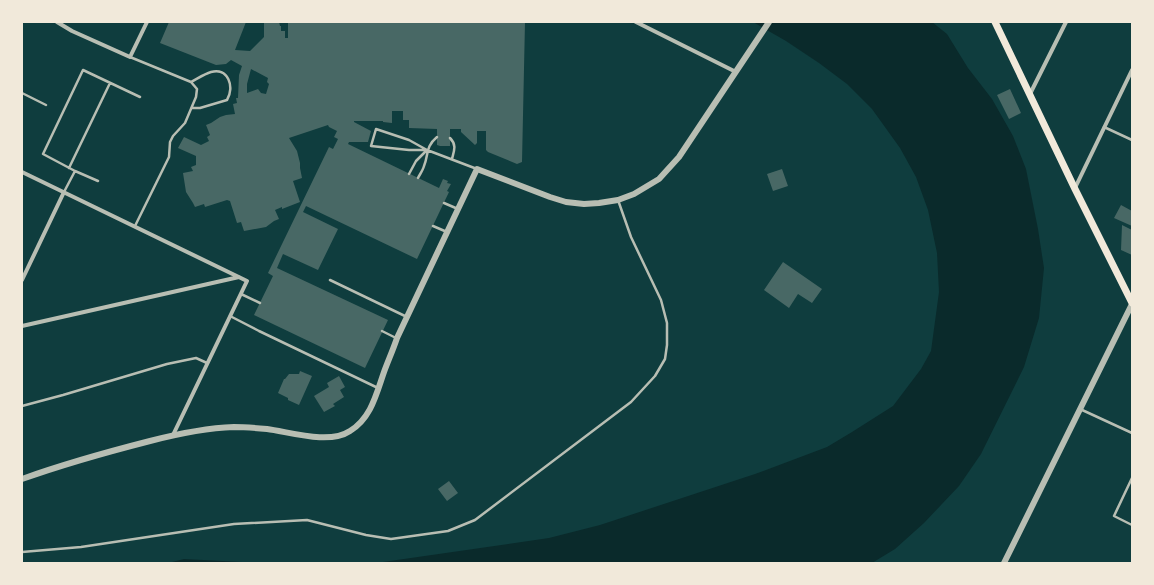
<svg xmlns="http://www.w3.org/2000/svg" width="1154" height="585" font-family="Helvetica,sans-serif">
	<rect width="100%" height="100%" fill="#0f3d3e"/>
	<path fill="#0a2a2b" d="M 753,22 L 932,22 L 947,34 L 968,68 L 992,99 L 1013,136 L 1026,169 L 1038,229 L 1044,268 L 1039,318 L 1024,367 L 981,454 L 959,486 L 924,523 L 895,549 L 872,563 L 376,563 L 549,538 L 600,525 L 755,474 L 827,447 L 852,432 L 893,406 L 921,369 L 931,351 L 939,292 L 937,253 L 928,210 L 916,177 L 900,148 L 872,109 L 847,84 L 819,63 L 786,41 Z
		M 184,559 L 260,563 L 168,563 Z"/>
	<path fill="#486865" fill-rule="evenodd" d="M 169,22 L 246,22 L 235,50 L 250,51 L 264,37 L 264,22 L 279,22 L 280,26 L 281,26 L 281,31 L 285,31 L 285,38 L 288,38 L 288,22 L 525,22 L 522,162 L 517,164 L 488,152 L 486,150 L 486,131 L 477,131 L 477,143 L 475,145 L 461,132 L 461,129 L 450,129 L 450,146 L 440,146 L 437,145 L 437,129 L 409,128 L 409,120 L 403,120 L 403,111 L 392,111 L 392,123 L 383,122 L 383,121 L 354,121 L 354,122 L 371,131 L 368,142 L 349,142 L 348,144 L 439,188 L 443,179 L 448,181 L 447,183 L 451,184 L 447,191 L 449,192 L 417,259 L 306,206 L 303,212 L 338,229 L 318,270 L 283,254 L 277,268 L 388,320 L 365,368 L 254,315 L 273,276 L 268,273 L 329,147 L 333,149 L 338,139 L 334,137 L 337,131 L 329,127 L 328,125 L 289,138 L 297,151 L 300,163 L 300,168 L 302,178 L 293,181 L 300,202 L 282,209 L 282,207 L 275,210 L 279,219 L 274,221 L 266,227 L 244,231 L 241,222 L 237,223 L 230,201 L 227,200 L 205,207 L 204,204 L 195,207 L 193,203 L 186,192 L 183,173 L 193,171 L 191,167 L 196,165 L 196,156 L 178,148 L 184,137 L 201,145 L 209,141 L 207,137 L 210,135 L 206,125 L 211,123 L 220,117 L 226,115 L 235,114 L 233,104 L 237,103 L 236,98 L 238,98 L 239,75 L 242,66 L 231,60 L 226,64 L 216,65 L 160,43 ZM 251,69 L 268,78 L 267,82 L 269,84 L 266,94 L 261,93 L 258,89 L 247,93 L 247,84 Z
		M 1010,89 L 1021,113 L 1009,119 L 997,95 Z
		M 782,169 L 788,186 L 773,191 L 767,174 Z
		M 1121,205 L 1132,211 L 1132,226 L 1114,218 Z
		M 1122,225 L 1132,230 L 1132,255 L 1121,250 Z
		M 783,262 L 822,289 L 812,303 L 798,294 L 789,308 L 764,290 Z
		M 300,371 L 312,376 L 299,405 L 288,400 L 288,398 L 278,393 L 284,379 L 285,379 L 289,374 L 299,374 Z
		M 339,376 L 345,387 L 340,390 L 344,397 L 333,404 L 335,406 L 324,412 L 314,396 L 329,387 L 327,383 Z
		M 449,481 L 458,493 L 447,501 L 438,489 Z"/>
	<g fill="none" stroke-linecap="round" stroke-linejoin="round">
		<path stroke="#b8beb3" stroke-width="2.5" d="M 130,57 L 191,82 L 197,89 L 196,97 L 185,123 L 173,136 L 170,142 L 169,157 L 135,226
			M 191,82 C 197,79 204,74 211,72 C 228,67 235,87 227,100 L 200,108 L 192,108
			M 22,93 L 46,105
			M 1104,127 L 1132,140
			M 450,138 C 457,145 454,151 452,159
			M 427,150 L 409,150 L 371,146 L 376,129 L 409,140 L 427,150 L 477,169
			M 69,168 L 110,83
			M 409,174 L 416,161 L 427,150
			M 418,178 C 420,174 423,170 424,166 C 429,154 425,147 437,137
			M 98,181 L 75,171 L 43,154 L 83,70 L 140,97
			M 64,192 L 75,171
			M 444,203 L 458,209
			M 433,226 L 447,232
			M 330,280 L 407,317
			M 241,294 L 260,303
			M 230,316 L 259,331 L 378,388
			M 382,331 L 396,338
			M 22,406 L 63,395 L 167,364 L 196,358 L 207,363
			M 1080,409 L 1132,433
			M 1132,478 L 1114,516 L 1132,525
			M 22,552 L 81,547 L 234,524 L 307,520 L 366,535 L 391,539 L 448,531 L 475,520 L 631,402 L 655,376 L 665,359 L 667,345 L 667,323 L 661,300 L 631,237 L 618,200"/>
		<path stroke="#b8beb3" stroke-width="4" d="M 57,22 L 72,31 L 130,57 L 147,22
			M 636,22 L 736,72
			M 1030,94 L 1066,22
			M 22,172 L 247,281 L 173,435
			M 1075,188 L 1132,70
			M 22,280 L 64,192
			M 22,326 L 239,277"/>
		<path stroke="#b8beb3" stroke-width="6" d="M 22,479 C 64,464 107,452 150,441 C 177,434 206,428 234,427 C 245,427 256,428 267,429 C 290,432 329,445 350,431 C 371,418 376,395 384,372 C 388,361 393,350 397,338 L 477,169 L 550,197 L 566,202 L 584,204 L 599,203 L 618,200 L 634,194 L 659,179 L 679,157 L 769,22
			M 1004,563 L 1132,304"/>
		<path stroke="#f1e9da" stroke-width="7" d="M 995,22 L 1075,189 L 1132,303"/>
	</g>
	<rect width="1154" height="585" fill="none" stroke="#f1e9da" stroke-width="46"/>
</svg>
